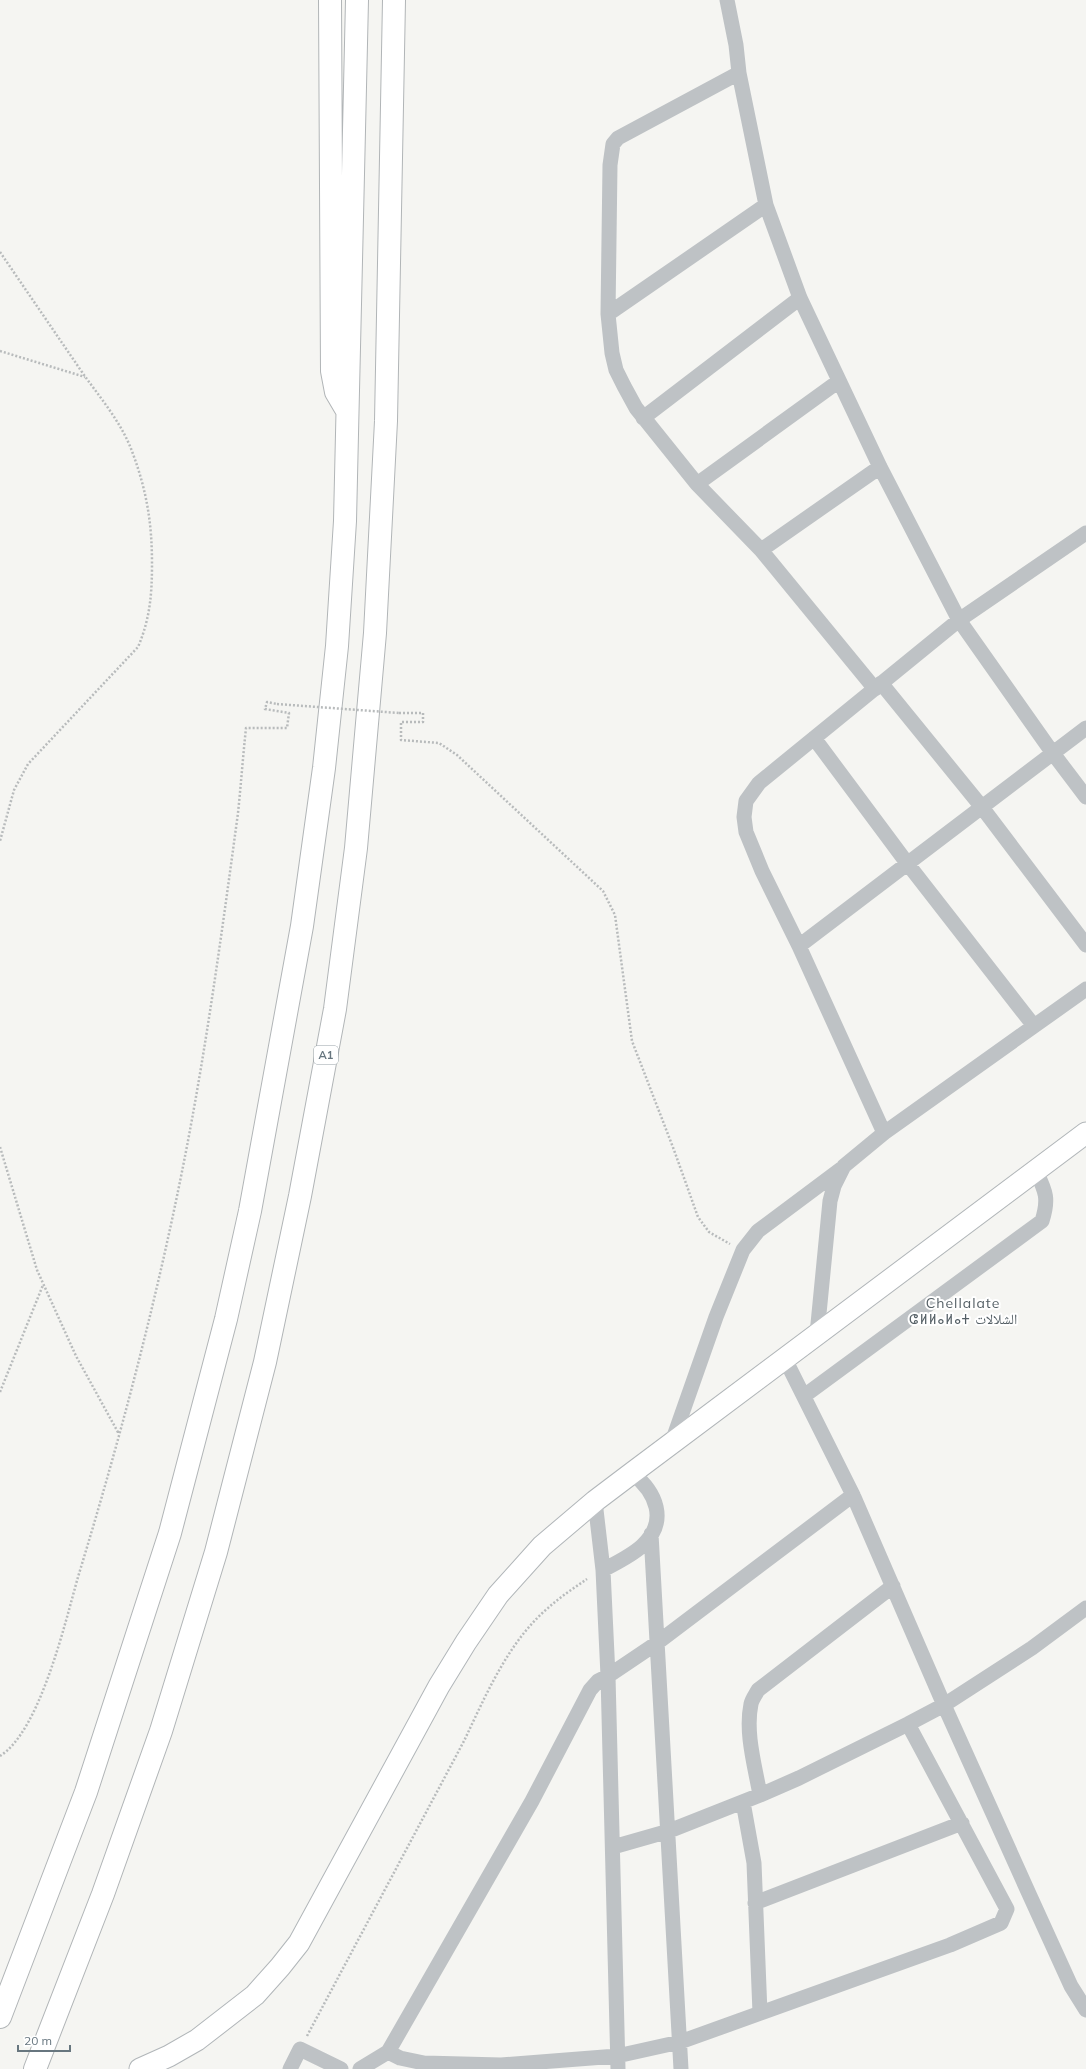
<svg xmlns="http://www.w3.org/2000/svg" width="1086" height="2069" font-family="Mulish,'Noto Naskh Arabic','Noto Sans Tifinagh',sans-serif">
	<rect width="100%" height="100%" fill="#f5f5f2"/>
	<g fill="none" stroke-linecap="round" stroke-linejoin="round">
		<g stroke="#b1b6b9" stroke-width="23">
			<path id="secondary" d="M 140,2069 L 169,2056 L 197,2040 L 255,1995 L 280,1967 L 299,1943 L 439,1686 L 466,1642 L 498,1595 L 542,1546 L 595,1501 L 632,1473 L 1086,1133"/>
		</g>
		<g stroke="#b1b5b7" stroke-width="24">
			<path id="highway" d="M 330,0 L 332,371 L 336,392 L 346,409
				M 0,2017 L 86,1792 L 170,1533 L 226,1319 L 250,1211 L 302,926 L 324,768 L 337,646 L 345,521 L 357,0
				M 35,2069 L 103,1894 L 161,1731 L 216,1552 L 265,1362 L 300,1196 L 335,1009 L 356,848 L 375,633 L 386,421 L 394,0"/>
		</g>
		<path stroke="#b8bbbc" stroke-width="2.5" stroke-dasharray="2 2" stroke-linecap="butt" d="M 0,252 C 28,293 56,334 84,375 C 102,400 123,425 133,454 C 147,492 152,524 152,564 C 152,594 150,619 138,647 L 28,764 L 14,790 L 0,841
			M 0,351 L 85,377
			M 399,713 L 423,713 L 423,722 L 401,722 L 401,740 L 439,743 L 457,755 L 603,891 L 615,915 L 632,1041 L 674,1150 L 698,1217 L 709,1232 L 730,1244
			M 0,1147 L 37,1270 L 76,1356 L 119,1434
			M 0,1392 L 43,1285
			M 0,1756 C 40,1731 65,1623 78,1577 C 121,1436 159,1292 187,1146 C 208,1036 223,924 238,813 C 241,784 243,756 246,728 L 287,728 L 289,713 L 265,709 L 267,702 L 277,704
			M 307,2036 L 464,1741 C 486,1695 508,1642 548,1608 C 560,1597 574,1588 587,1579"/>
		<path stroke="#bec2c5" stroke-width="15" d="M 727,0 L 736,45 L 739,73 L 766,205 L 800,298 L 880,467 L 959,620 L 1052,752 L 1086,797
			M 739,73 L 618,138 L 613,144 L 610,165 L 608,314 L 612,353 L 616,370 L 624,386 L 636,408 L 697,484 L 761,550 L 875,689
			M 608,314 L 766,205
			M 643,418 L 800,298
			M 697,484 L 839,381
			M 761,550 L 880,467
			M 881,683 L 981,806 L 1086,945
			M 814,738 L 907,863 L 1034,1026
			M 799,946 L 1086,728
			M 884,1133 L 799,946 L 762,871 L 746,832 L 744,817 L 746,801 L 759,783 L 959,620 L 1086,533
			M 817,1334 L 830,1201 L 834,1186 L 844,1166 L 884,1133 L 1086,989
			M 785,1359 L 853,1495 L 944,1705 L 1030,1896 L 1071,1986 L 1086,2010
			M 804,1396 L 1042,1221 C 1049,1199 1046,1192 1036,1171
			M 672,1442 L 716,1317 L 743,1250 L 758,1231 L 841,1169
			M 595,1501 L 603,1570 L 608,1676 L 618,2069
			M 651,1534 L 681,2069
			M 603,1570 C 616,1563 631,1556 642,1546 C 669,1521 656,1492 632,1473
			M 760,1795 C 755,1766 745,1733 751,1704 C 752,1699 756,1694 758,1690 L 893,1586
			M 743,1802 L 754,1863 L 760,2013
			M 613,1847 L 669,1831 L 760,1795 L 799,1778 L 908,1724 L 944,1705 L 1032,1648 L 1086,1608
			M 755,1903 L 962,1823
			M 388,2052 L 400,2058 L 424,2063 L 501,2065 L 617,2056 L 680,2042 L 950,1945 L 1001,1923 L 1007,1909 L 908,1724
			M 290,2069 L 300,2049 L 341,2069
			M 360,2069 L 388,2052 L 532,1801 L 590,1690 L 598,1681 L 608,1676 L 657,1643 L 853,1495"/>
		<use href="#secondary" stroke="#fff" stroke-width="21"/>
		<use href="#highway" stroke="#fff" stroke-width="22"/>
		<path stroke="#b8bbbc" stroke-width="2.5" stroke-dasharray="2 2" stroke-linecap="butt" d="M 277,704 L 399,713"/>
	</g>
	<g text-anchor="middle" stroke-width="4" stroke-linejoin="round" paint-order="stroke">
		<rect fill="#fff" stroke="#959fa5" stroke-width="1" x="314" y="1046" width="24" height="18" rx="3"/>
		<g font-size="11" font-weight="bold" fill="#67767f">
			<text x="326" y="1059">A1</text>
		</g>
		<g font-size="14" letter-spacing="1" fill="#545f65" stroke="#fff">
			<text x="963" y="1308">Chellalate<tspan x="963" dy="16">ⵛⵍⵍⴰⵍⴰⵜ الشلالات</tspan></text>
		</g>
	</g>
	<path d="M18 2045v6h52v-6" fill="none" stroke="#67767f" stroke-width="2"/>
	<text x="24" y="2045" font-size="12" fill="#67767f" stroke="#ffffff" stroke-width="3" paint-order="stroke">20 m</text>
</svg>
